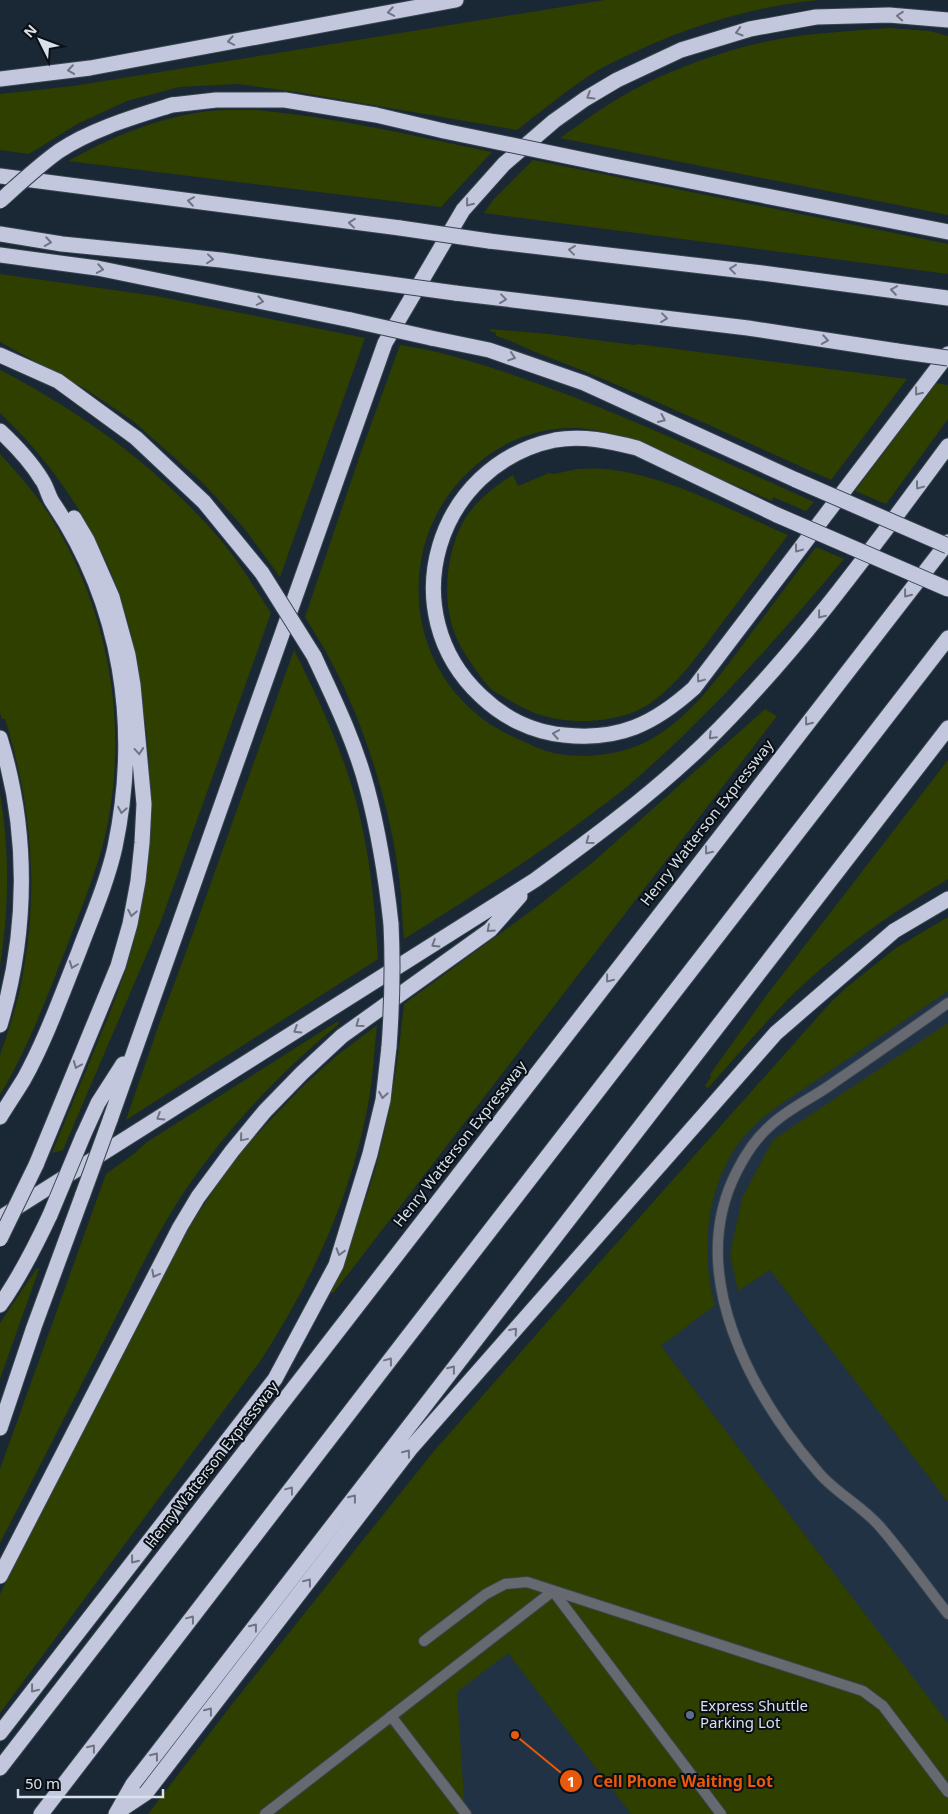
<svg xmlns="http://www.w3.org/2000/svg" width="948" height="1814" font-family="'Noto Sans',sans-serif">
	<rect width="100%" height="100%" fill="#1a2734"/>
	<path fill="#203243" d="M 948,964 L 948,1814 L 182,1814 L 773,1079 Z"/>
	<path fill="#2f3f00" d="M 605,0 L 820,0 C 757,6 698,23 641,49 C 622,58 601,67 584,79 C 561,95 539,113 517,130 L 297,92 L 238,84 L 179,87 L 127,101 L 79,123 L 29,154 L 0,150 L 0,94 L 73,86 Z
		M 889,28 L 930,31 L 948,36 L 948,215 L 560,138 C 581,123 603,107 626,94 C 678,65 746,42 805,35 C 833,32 861,30 889,28 Z
		M 256,110 C 336,117 414,136 492,152 L 441,207 L 68,161 C 108,139 149,121 195,113 C 215,109 236,110 256,110 Z
		M 533,160 L 948,244 L 948,274 L 484,213 L 494,199 Z
		M 0,274 L 156,296 L 365,338 L 280,577 L 244,528 L 203,483 L 133,421 L 87,390 L 0,342 Z
		M 490,329 L 549,334 L 635,345 L 637,344 L 907,379 L 831,480 C 737,438 644,394 548,357 C 530,351 514,341 496,336 L 496,333 L 490,331 Z
		M 400,345 C 417,348 435,351 452,356 C 578,391 695,449 814,502 L 806,511 L 773,497 L 772,501 C 748,490 723,480 699,470 C 660,452 620,430 576,428 C 538,427 503,441 475,466 C 401,529 399,646 473,711 C 488,725 508,735 527,743 C 533,746 540,749 546,751 C 576,760 616,756 644,743 C 690,720 720,675 750,635 C 772,606 794,576 816,547 L 844,559 C 776,640 708,717 628,786 C 615,797 600,807 586,818 C 528,862 466,900 404,939 C 402,921 402,903 400,885 C 392,812 366,728 332,663 C 324,647 314,632 305,617 L 361,452 Z
		M 0,370 C 85,414 162,470 224,544 C 241,565 256,590 271,613 L 161,921 L 63,1150 L 52,1153 C 66,1119 80,1084 95,1049 C 108,1016 123,983 132,948 C 152,876 154,803 146,729 C 142,699 139,668 132,638 C 112,551 64,474 0,413 Z
		M 936,383 L 948,385 L 948,419 L 886,504 L 855,491 Z
		M 0,454 C 19,475 37,495 52,519 C 109,612 129,725 106,832 C 97,871 81,909 67,946 C 47,997 28,1048 0,1095 C 0,1082 0,1069 0,1057 C 1,1049 5,1042 7,1035 C 13,1015 20,994 23,973 C 39,887 31,802 5,719 L 2,719 L 0,713 Z
		M 577,469 C 586,469 595,468 604,469 C 665,474 732,511 788,535 C 763,569 738,602 713,635 C 695,659 677,684 652,702 C 635,715 609,720 588,721 C 557,722 531,715 506,698 C 501,695 494,692 490,688 C 486,684 482,678 478,673 C 471,663 463,652 458,641 C 441,606 445,558 462,524 C 472,504 495,486 513,475 L 518,486 L 549,473 L 554,474 Z
		M 294,650 C 318,698 342,749 356,801 C 370,853 375,906 378,959 L 126,1120 L 158,1027 L 193,933 Z
		M 765,709 L 777,716 L 349,1273 L 333,1293 L 329,1291 C 345,1252 362,1214 374,1173 C 390,1118 398,1061 404,1004 L 535,908 L 592,863 Z
		M 948,760 L 948,879 C 897,909 850,942 806,982 C 771,1014 740,1053 708,1088 L 705,1086 L 711,1077 L 710,1076 L 711,1073 L 766,996 Z
		M 0,794 C 10,851 9,909 0,967 Z
		M 948,917 L 948,991 L 775,1108 C 758,1121 742,1136 731,1155 C 705,1200 701,1257 715,1305 L 661,1346 L 948,1723 L 948,1814 L 631,1814 L 508,1653 L 457,1692 L 465,1814 L 148,1814 L 233,1703 L 434,1451 L 599,1263 L 831,1002 L 847,987 L 896,948 Z
		M 338,1021 L 339,1024 C 281,1071 229,1127 186,1189 C 155,1235 132,1286 107,1335 C 71,1404 36,1474 0,1543 L 0,1469 L 106,1174 L 135,1153 L 147,1142 Z
		M 948,1023 L 948,1502 L 770,1270 L 738,1291 L 730,1254 L 742,1198 L 773,1140 Z
		M 377,1025 C 374,1051 373,1078 368,1105 C 351,1197 312,1281 261,1360 L 0,1713 L 0,1594 L 156,1287 L 189,1228 L 216,1186 L 246,1146 L 300,1089 L 335,1057 Z
		M 37,1268 L 39,1269 L 0,1379 L 0,1323 Z"/>
	<g fill="none" stroke-linecap="round" stroke-linejoin="round">
		<g stroke="#384551" stroke-width="12">
			<path id="lane" d="M 948,1003 C 907,1032 867,1060 826,1088 C 808,1100 785,1111 770,1126 C 756,1138 745,1155 737,1171 C 684,1273 751,1395 819,1473 C 837,1494 864,1507 882,1529 C 905,1556 926,1586 948,1614
				M 424,1641 L 486,1594 L 505,1584 L 527,1582 L 863,1691 L 883,1706 L 948,1792
				M 391,1716 L 466,1814
				M 265,1814 L 553,1591 L 721,1814"/>
		</g>
		<g stroke="#384551" stroke-width="17">
			<path id="highway" d="M 0,79 L 90,68 L 456,0
				M 172,105 L 216,100 L 285,100 L 376,115 L 444,131
				M 609,165 L 948,232
				M 0,176 L 400,228
				M 0,234 L 62,244 L 221,260 L 368,281
				M 489,241 L 762,273 L 948,298
				M 0,255 L 97,268 L 351,320
				M 455,293 L 748,328 L 897,351
				M 431,338 L 489,350 L 584,383 L 796,480
				M 0,355 L 58,381 L 136,438 L 204,502 L 262,573
				M 0,431 C 15,445 31,462 42,480 C 47,487 48,496 53,503 C 122,605 140,727 115,847 C 107,883 91,919 78,954 C 61,996 46,1039 24,1079 C 16,1092 8,1104 0,1117
				M 777,515 L 637,448 C 609,441 583,435 555,440 C 436,465 391,612 481,696 C 503,717 532,732 564,735 C 619,741 654,724 694,688 L 948,354
				M 314,656 C 334,699 355,742 367,788 C 379,833 386,878 391,924
				M 0,738 C 29,831 28,932 0,1025
				M 110,1120 L 385,343 L 463,210 L 504,164 L 554,121 L 585,99 L 617,80 L 681,50 L 750,29 L 816,17 L 889,15 L 948,20
				M 83,1136 L 98,1103 L 123,1064
				M 36,1165 L 118,966 L 130,924 L 138,881 L 142,843 L 144,804 L 133,685 L 128,655 L 112,597 L 87,540 L 74,518
				M 0,1218 L 535,880 C 593,838 651,795 703,745 C 796,654 871,550 948,446
				M 0,1305 C 20,1277 35,1247 50,1215
				M 0,1428 L 34,1327 L 83,1194
				M 0,1576 L 180,1227 L 198,1197 L 232,1151 L 265,1111 L 302,1073 L 342,1036 L 490,930 L 520,896
				M 0,1733 L 275,1379 L 336,1265 L 370,1154 L 383,1100 L 389,1047
				M 0,1768 L 948,542
				M 122,1809 L 146,1793 L 411,1448 L 776,1033 L 894,931 L 948,899
				M 41,1814 L 403,1343 L 948,638
				M 116,1814 L 133,1784 L 948,728"/>
		</g>
		<use href="#lane" stroke="#676971" stroke-width="10"/>
		<use href="#highway" stroke="#c2c7dd" stroke-width="15"/>
		<g stroke="#384551" stroke-width="17" stroke-linecap="butt">
			<path id="highway-bridge" d="M 444,131 L 609,165
				M 0,201 C 19,184 38,166 59,151 C 92,129 134,117 172,105
				M 400,228 L 489,241
				M 368,281 L 455,293
				M 351,320 L 431,338
				M 897,351 L 948,358
				M 796,480 L 948,546
				M 777,515 L 948,589
				M 262,573 L 314,656
				M 389,1047 C 392,1006 393,965 391,924
				M 83,1194 L 110,1120
				M 50,1215 L 83,1136
				M 0,1239 L 36,1165"/>
		</g>
		<use href="#highway-bridge" stroke="#c2c7dd" stroke-width="15"/>
	</g>
	<defs><path id="oneway-chevron" d="M-2-3.5L2.5 0L-2 3.5" fill="none" stroke-width="1.6" stroke-linecap="round" stroke-linejoin="round" transform="scale(1.25)"/></defs>
	<g stroke="#6f7483">
		<use href="#oneway-chevron" transform="translate(391 12) rotate(170)"/>
		<use href="#oneway-chevron" transform="translate(900 16) rotate(-176)"/>
		<use href="#oneway-chevron" transform="translate(739 32) rotate(164)"/>
		<use href="#oneway-chevron" transform="translate(231 41) rotate(170)"/>
		<use href="#oneway-chevron" transform="translate(71 70) rotate(172)"/>
		<use href="#oneway-chevron" transform="translate(590 96) rotate(148)"/>
		<use href="#oneway-chevron" transform="translate(191 201) rotate(-172)"/>
		<use href="#oneway-chevron" transform="translate(469 203) rotate(129)"/>
		<use href="#oneway-chevron" transform="translate(352 223) rotate(-174)"/>
		<use href="#oneway-chevron" transform="translate(48 242) rotate(9)"/>
		<use href="#oneway-chevron" transform="translate(572 250) rotate(-173)"/>
		<use href="#oneway-chevron" transform="translate(210 259) rotate(6)"/>
		<use href="#oneway-chevron" transform="translate(100 269) rotate(10)"/>
		<use href="#oneway-chevron" transform="translate(733 269) rotate(-173)"/>
		<use href="#oneway-chevron" transform="translate(894 290) rotate(-172)"/>
		<use href="#oneway-chevron" transform="translate(503 299) rotate(7)"/>
		<use href="#oneway-chevron" transform="translate(260 301) rotate(11)"/>
		<use href="#oneway-chevron" transform="translate(664 318) rotate(7)"/>
		<use href="#oneway-chevron" transform="translate(825 340) rotate(9)"/>
		<use href="#oneway-chevron" transform="translate(512 357) rotate(18)"/>
		<use href="#oneway-chevron" transform="translate(918 392) rotate(128)"/>
		<use href="#oneway-chevron" transform="translate(662 419) rotate(24)"/>
		<use href="#oneway-chevron" transform="translate(919 486) rotate(127)"/>
		<use href="#oneway-chevron" transform="translate(798 549) rotate(127)"/>
		<use href="#oneway-chevron" transform="translate(907 594) rotate(128)"/>
		<use href="#oneway-chevron" transform="translate(821 615) rotate(129)"/>
		<use href="#oneway-chevron" transform="translate(700 679) rotate(127)"/>
		<use href="#oneway-chevron" transform="translate(808 722) rotate(128)"/>
		<use href="#oneway-chevron" transform="translate(556 734) rotate(-170)"/>
		<use href="#oneway-chevron" transform="translate(712 736) rotate(135)"/>
		<use href="#oneway-chevron" transform="translate(139 751) rotate(85)"/>
		<use href="#oneway-chevron" transform="translate(122 810) rotate(100)"/>
		<use href="#oneway-chevron" transform="translate(589 841) rotate(144)"/>
		<use href="#oneway-chevron" transform="translate(708 851) rotate(128)"/>
		<use href="#oneway-chevron" transform="translate(132 913) rotate(101)"/>
		<use href="#oneway-chevron" transform="translate(490 929) rotate(138)"/>
		<use href="#oneway-chevron" transform="translate(435 944) rotate(148)"/>
		<use href="#oneway-chevron" transform="translate(73 965) rotate(111)"/>
		<use href="#oneway-chevron" transform="translate(609 979) rotate(128)"/>
		<use href="#oneway-chevron" transform="translate(359 1024) rotate(144)"/>
		<use href="#oneway-chevron" transform="translate(297 1030) rotate(148)"/>
		<use href="#oneway-chevron" transform="translate(77 1065) rotate(112)"/>
		<use href="#oneway-chevron" transform="translate(383 1095) rotate(100)"/>
		<use href="#oneway-chevron" transform="translate(160 1117) rotate(148)"/>
		<use href="#oneway-chevron" transform="translate(243 1138) rotate(130)"/>
		<use href="#oneway-chevron" transform="translate(340 1252) rotate(107)"/>
		<use href="#oneway-chevron" transform="translate(155 1274) rotate(118)"/>
		<use href="#oneway-chevron" transform="translate(514 1331) rotate(-49)"/>
		<use href="#oneway-chevron" transform="translate(389 1361) rotate(-53)"/>
		<use href="#oneway-chevron" transform="translate(452 1369) rotate(-52)"/>
		<use href="#oneway-chevron" transform="translate(407 1453) rotate(-52)"/>
		<use href="#oneway-chevron" transform="translate(290 1490) rotate(-53)"/>
		<use href="#oneway-chevron" transform="translate(353 1498) rotate(-52)"/>
		<use href="#oneway-chevron" transform="translate(134 1560) rotate(128)"/>
		<use href="#oneway-chevron" transform="translate(308 1582) rotate(-52)"/>
		<use href="#oneway-chevron" transform="translate(191 1619) rotate(-53)"/>
		<use href="#oneway-chevron" transform="translate(254 1627) rotate(-52)"/>
		<use href="#oneway-chevron" transform="translate(34 1689) rotate(128)"/>
		<use href="#oneway-chevron" transform="translate(209 1711) rotate(-52)"/>
		<use href="#oneway-chevron" transform="translate(92 1748) rotate(-52)"/>
		<use href="#oneway-chevron" transform="translate(155 1756) rotate(-52)"/>
	</g>
	<circle fill="#5c6f8a" stroke="#090f15" stroke-width="2" cx="690" cy="1715" r="5"/>
	<g text-anchor="middle" stroke-width="4" stroke-linejoin="round" paint-order="stroke">
		<g font-size="15" fill="#d8e0e9" stroke="#090f15">
			<text transform="translate(707 823) rotate(-52)" y="5">Henry Watterson Expressway</text>
			<text transform="translate(460 1144) rotate(-52)" y="5">Henry Watterson Expressway</text>
			<text transform="translate(212 1465) rotate(-52)" y="5">Henry Watterson Expressway</text>
		</g>
		<g font-size="15" fill="#d8e0e9" stroke="#090f15" text-anchor="start">
			<text x="700" y="1711">Express Shuttle<tspan x="700" dy="17">Parking Lot</tspan></text>
		</g>
	</g>
	<path fill="none" stroke="#e8590c" stroke-width="2" d="M515 1735L571 1781"/>
	<g fill="#e8590c" stroke="#090f15" stroke-width="2">
		<circle cx="515" cy="1735" r="5"/>
		<circle cx="571" cy="1781" r="12"/>
	</g>
	<g font-size="15" text-anchor="middle" font-weight="bold" fill="#fff">
		<text x="571" y="1787">1</text>
	</g>
	<g font-size="16" text-anchor="middle" font-weight="bold" fill="#e8590c" stroke="#090f15" stroke-width="4" stroke-linejoin="round" paint-order="stroke">
		<text x="683" y="1787">Cell Phone Waiting Lot</text>
	</g>
	<g transform="translate(40 40) rotate(312)" stroke="#090f15" stroke-width="4" paint-order="stroke">
	<path d="M0-4L9 19L0 12L-9 19Z" fill="#d8e0e9"/>
	<text y="-8" font-size="14" font-weight="bold" text-anchor="middle" fill="#d8e0e9">N</text>
	</g>
	<path d="M18 1789v8h145v-8" fill="none" stroke="#d8e0e9" stroke-width="2.5"/>
	<text x="25" y="1789" font-size="15" fill="#d8e0e9" stroke="#090f15" stroke-width="4" paint-order="stroke">50 m</text>
</svg>
